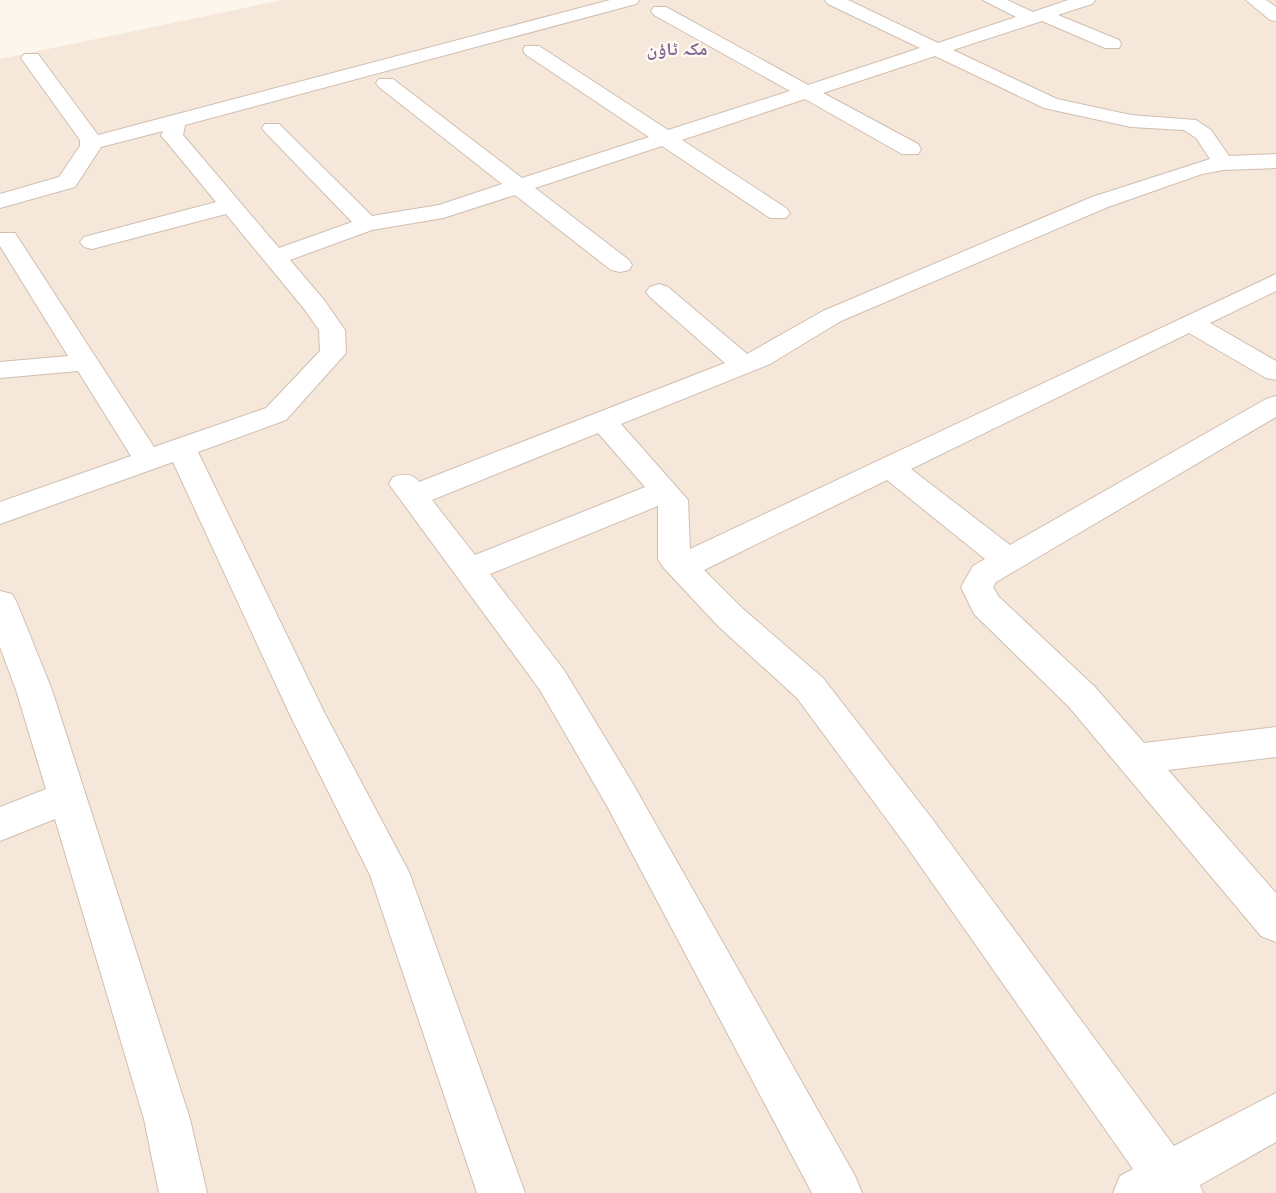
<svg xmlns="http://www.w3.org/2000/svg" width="1276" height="1193" font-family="Overpass,'Noto Naskh Arabic',sans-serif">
	<rect width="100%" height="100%" fill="#fdf6ec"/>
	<path fill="#f5e8da" d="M 282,0 L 1276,0 L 1276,1193 L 0,1193 L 0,59 Z"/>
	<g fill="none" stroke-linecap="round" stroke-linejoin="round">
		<g stroke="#d1beb0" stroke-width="2">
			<path id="street" d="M 610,0 L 639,0 L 636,4 L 185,125 L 183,135 L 279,248 L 352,222 L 265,132 L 262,128 L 265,124 L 279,124 L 372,216 L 439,205 L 502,184 L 379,87 L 376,83 L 379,79 L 393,79 L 522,178 L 649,137 L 525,54 L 523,50 L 525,46 L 539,46 L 668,130 L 790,91 L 654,15 L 651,11 L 654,7 L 666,7 L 808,85 L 920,48 L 828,4 L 825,0 L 848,0 L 938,43 L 1016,17 L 983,0 L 1007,0 L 1033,12 L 1068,0 L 1095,0 L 1092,4 L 1058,15 L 1119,40 L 1121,44 L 1119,48 L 1105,48 L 1042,21 L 953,50 L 1057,99 L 1131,115 L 1196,120 L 1211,130 L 1229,156 L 1276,154 L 1276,168 L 1223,170 L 1202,174 L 1108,207 L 841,321 L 770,364 L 621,424 L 688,500 L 690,549 L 1276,274 L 1276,291 L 1210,323 L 1276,361 L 1276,380 L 1266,378 L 1189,333 L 911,469 L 1010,545 L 1266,399 L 1276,396 L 1276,417 L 996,582 L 993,587 L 999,597 L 1095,687 L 1144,743 L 1276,727 L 1276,757 L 1168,770 L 1276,893 L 1276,942 L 1261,936 L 1069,707 L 974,614 L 961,587 L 973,566 L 985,559 L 887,480 L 704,570 L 742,608 L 823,678 L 933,820 L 1174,1146 L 1276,1093 L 1276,1142 L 1200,1185 L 1203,1193 L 1113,1193 L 1120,1176 L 1133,1169 L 905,844 L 797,698 L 718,626 L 663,567 L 658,559 L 658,506 L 490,574 L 564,670 L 633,784 L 855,1176 L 862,1193 L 812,1193 L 607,806 L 540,690 L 389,484 L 393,477 C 404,474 412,473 419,482 L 725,363 L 650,297 L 646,292 L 650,287 L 659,284 L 668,287 L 747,354 L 823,311 L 1092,197 L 1210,159 L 1196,138 L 1184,130 L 1131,127 L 1044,108 L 935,56 L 823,93 L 918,144 L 921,149 L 918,154 L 902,154 L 805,99 L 682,140 L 786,208 L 790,213 L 786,218 L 770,218 L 662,146 L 535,188 L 629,260 L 632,265 L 629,270 L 620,272 L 611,270 L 515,195 L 443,218 L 372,230 L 290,260 L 324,300 L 345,330 L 346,353 L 286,420 L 198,452 L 324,712 L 409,872 L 525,1193 L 477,1193 L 370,875 L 290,715 L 173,462 L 0,524 L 0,502 L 131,456 L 78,371 L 0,378 L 0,362 L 68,356 L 0,246 L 0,233 L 15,233 L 154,447 L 266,408 L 320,351 L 319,330 L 305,310 L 226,214 L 92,249 L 84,247 L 80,242 L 84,237 L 216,202 L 165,140 L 161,136 L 163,131 L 101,147 L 75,187 L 0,208 L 0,194 L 59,177 L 80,146 L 80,140 L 21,58 L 24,54 L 38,54 L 98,135 ZM 598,433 L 645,487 L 475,555 L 432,500 Z
				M 0,591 L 12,594 L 17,603 L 52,690 L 190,1119 L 207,1193 L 159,1193 L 144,1119 L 55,819 L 0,841 L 0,807 L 46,789 L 16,690 L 0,647 Z"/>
		</g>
		<g stroke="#d6c0b0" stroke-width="2">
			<path id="secondary" d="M 1246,0 L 1266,0 L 1276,7 L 1276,21 L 1270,20 Z"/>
		</g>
		<use href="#street" fill="#fff" fill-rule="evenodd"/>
		<use href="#secondary" fill="#fff" fill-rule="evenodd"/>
	</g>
	<g text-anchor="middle" stroke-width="4.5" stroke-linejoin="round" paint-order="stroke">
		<g font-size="18" font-weight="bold" fill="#846695" stroke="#fffaf3">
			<text x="677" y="55">مکہ ٹاؤن</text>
		</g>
	</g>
</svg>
